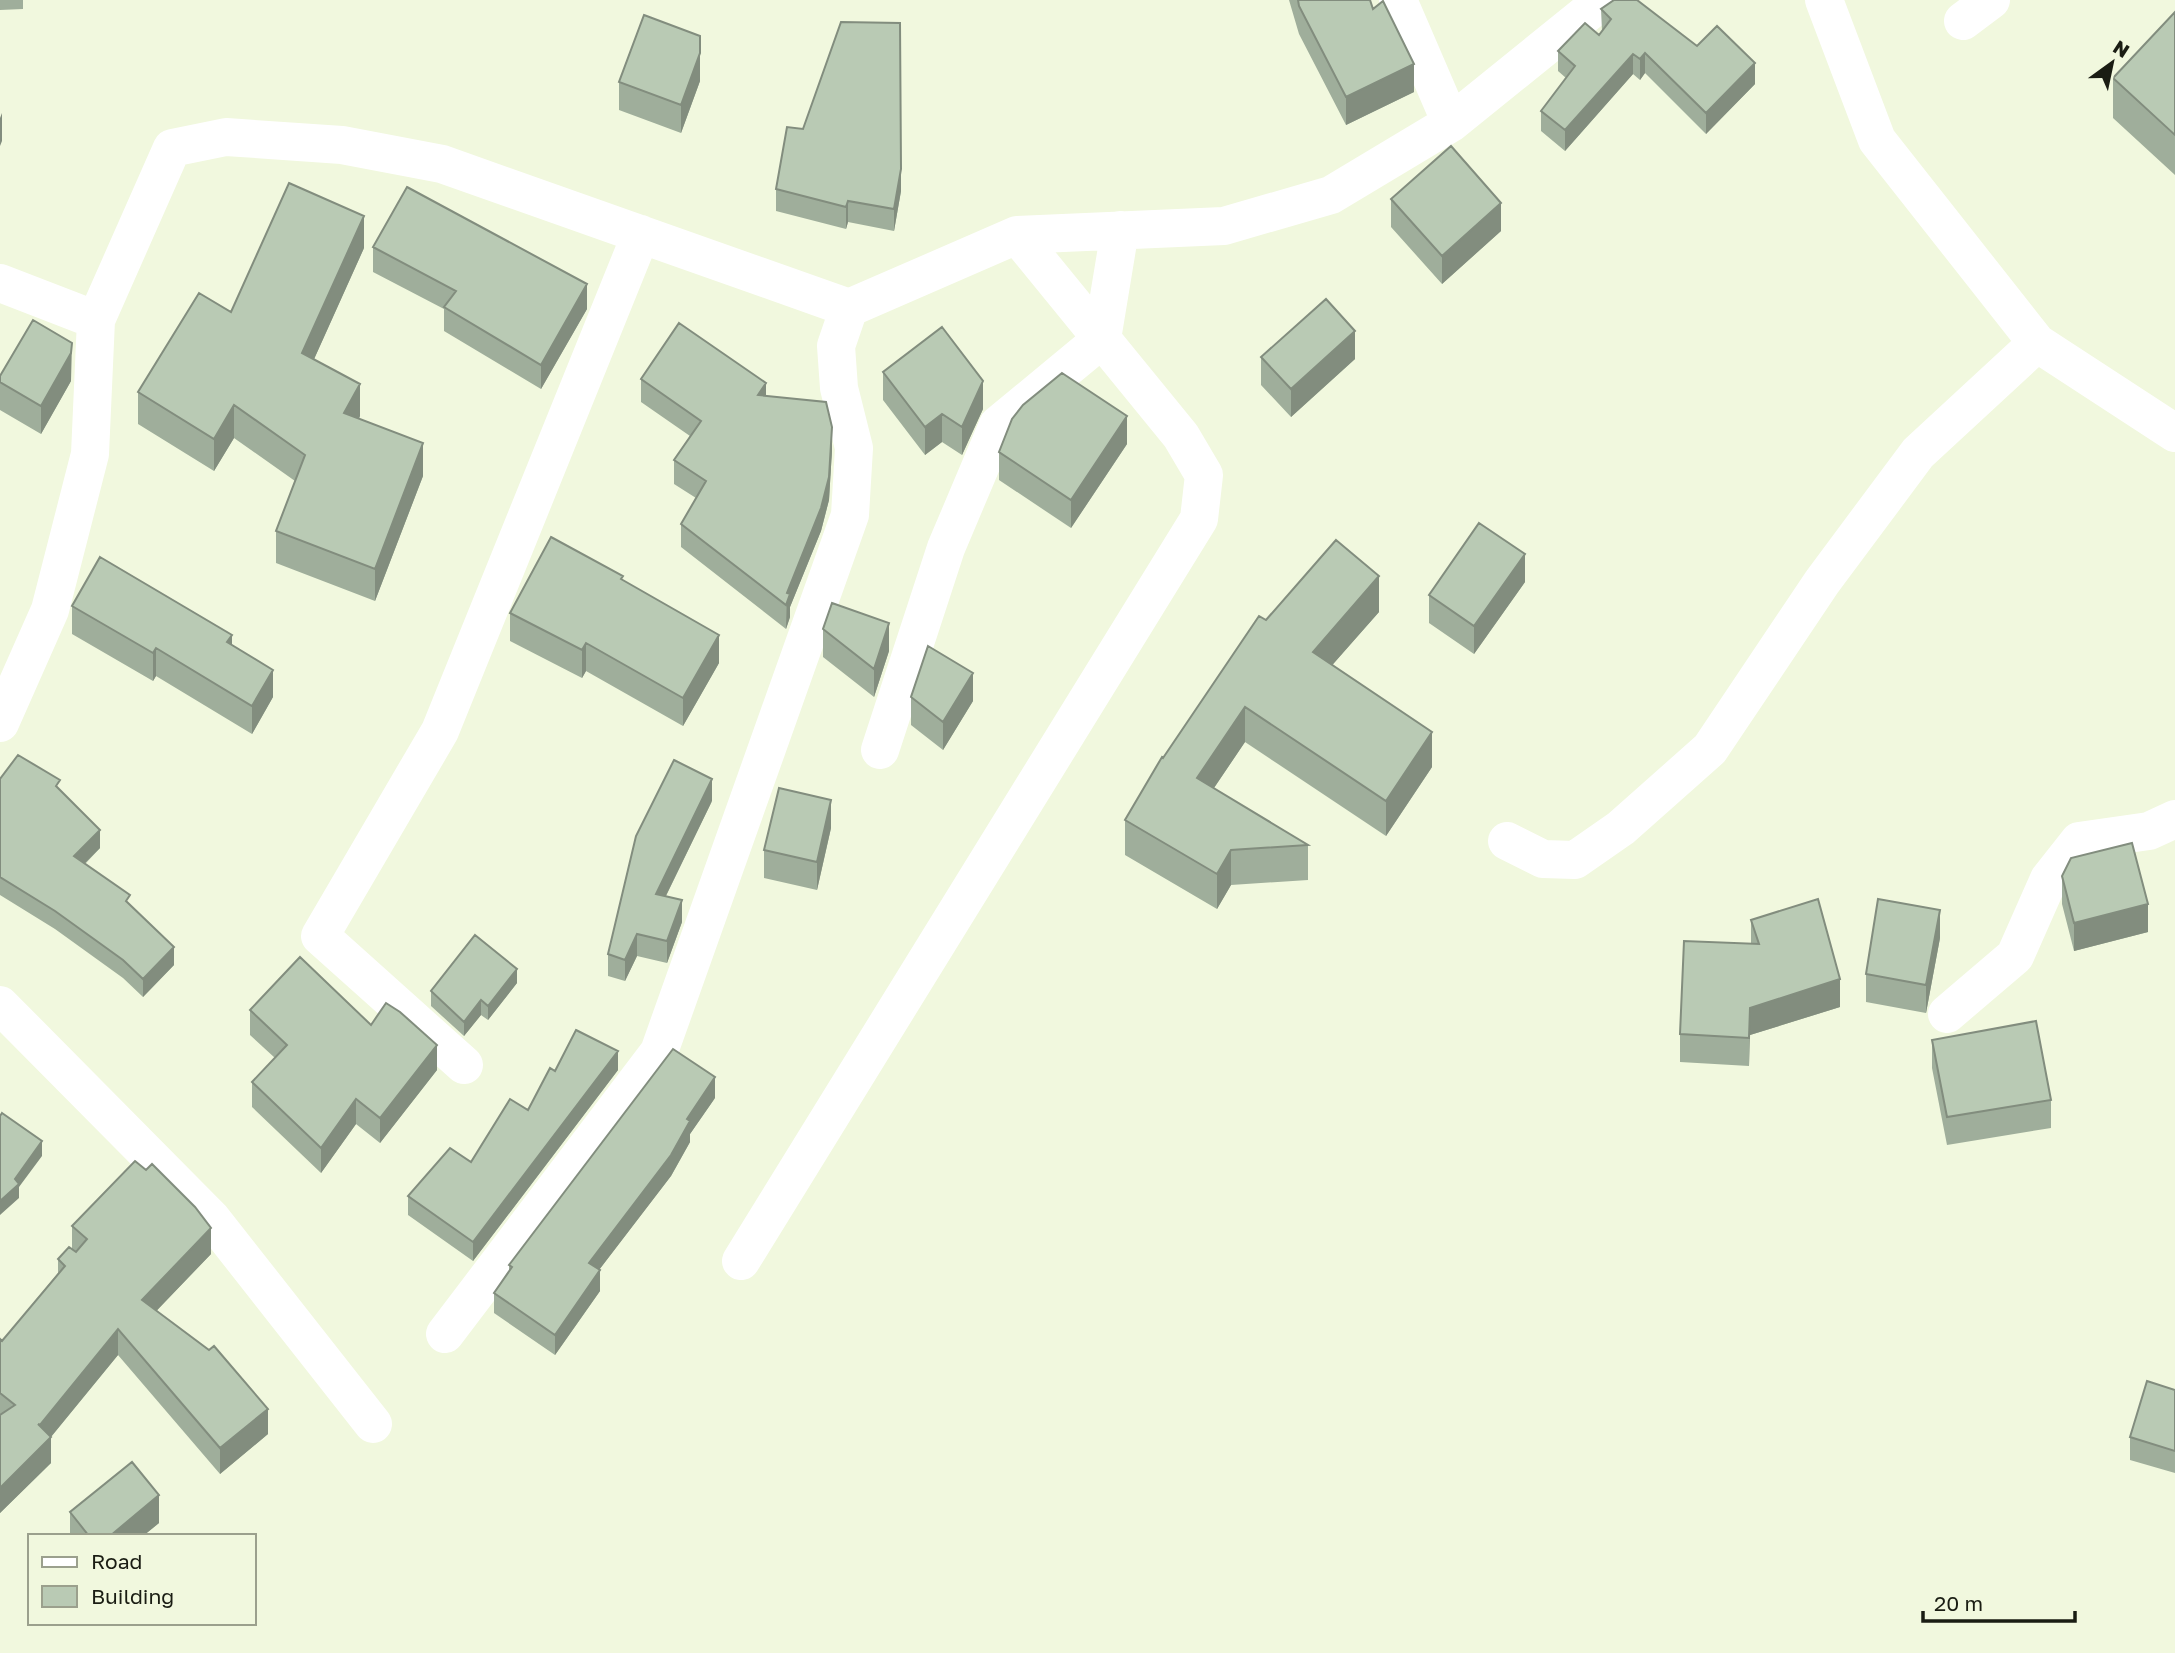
<svg xmlns="http://www.w3.org/2000/svg" width="2175" height="1653" font-family="'Golos Text',sans-serif">
	<rect width="100%" height="100%" fill="#f1f8de"/>
	<g fill="none" stroke-linecap="round" stroke-linejoin="round">
		<path stroke="#fff" stroke-width="38" d="M 1398,0 L 1451,123
			M 1824,0 L 1877,140 L 2037,343 L 2175,433
			M 1963,21 L 1991,0
			M 0,283 L 96,320 L 172,148 L 226,137 L 342,145 L 442,164 L 849,308 L 1017,235 L 1224,226 L 1331,195 L 1451,123 L 1597,5 L 1607,0
			M 0,723 L 50,610 L 90,454 L 96,320
			M 880,750 L 946,548 L 998,425 L 1102,339 L 1120,230
			M 1507,841 L 1543,859 L 1575,860 L 1621,828 L 1710,749 L 1822,582 L 1918,453 L 2037,343
			M 0,1005 L 211,1218 L 373,1424
			M 1947,1014 L 2015,956 L 2049,879 L 2079,841 L 2149,831 L 2175,819
			M 464,1065 L 320,936 L 440,731 L 641,234
			M 741,1261 L 1199,519 L 1204,475 L 1181,436 L 1017,235
			M 445,1334 L 659,1052 L 850,515 L 854,448 L 839,388 L 836,346 L 849,308"/>
	</g>
	<path fill="#9fae9b" d="M 0,0 L 23,0 L 23,9 L 0,10 Z
		M 1289,0 L 1370,0 L 1373,9 L 1414,92 L 1346,125 L 1299,34 Z
		M 1601,9 L 1697,46 L 1755,84 L 1706,134 L 1645,73 L 1640,80 L 1633,74 L 1565,151 L 1541,131 L 1541,111 L 1566,78 L 1558,71 L 1558,51 L 1599,35 L 1602,31 Z
		M 2175,12 L 2175,175 L 2113,118 L 2113,78 Z
		M 700,81 L 681,133 L 619,110 L 619,82 Z
		M 776,189 L 901,191 L 894,231 L 848,222 L 846,229 L 776,211 Z
		M 1391,199 L 1501,231 L 1442,284 L 1391,227 Z
		M 373,247 L 587,309 L 541,389 L 444,331 L 444,309 L 373,272 Z
		M 364,248 L 314,359 L 360,416 L 359,419 L 423,476 L 375,601 L 276,563 L 276,531 L 295,481 L 234,438 L 214,471 L 138,424 L 138,392 L 231,312 Z
		M 1261,357 L 1355,359 L 1291,417 L 1261,385 Z
		M 883,372 L 983,409 L 962,455 L 942,442 L 925,455 L 883,400 Z
		M 0,376 L 71,381 L 41,434 L 0,410 Z
		M 641,379 L 766,396 L 832,450 L 829,500 L 821,531 L 790,607 L 790,617 L 786,629 L 681,547 L 681,524 L 696,498 L 674,484 L 674,460 L 690,436 L 641,402 Z
		M 1127,444 L 1071,528 L 999,480 L 999,452 Z
		M 623,581 L 719,663 L 683,726 L 586,671 L 582,678 L 510,641 L 510,613 Z
		M 1525,582 L 1474,654 L 1429,623 L 1429,595 Z
		M 72,606 L 232,645 L 273,697 L 252,734 L 156,676 L 153,681 L 72,634 Z
		M 1379,612 L 1332,665 L 1432,767 L 1386,836 L 1245,742 L 1214,788 L 1308,845 L 1308,880 L 1231,885 L 1217,909 L 1125,855 L 1125,820 L 1163,758 L 1266,620 Z
		M 823,629 L 889,651 L 874,697 L 823,657 Z
		M 911,697 L 973,701 L 943,750 L 911,725 Z
		M 0,779 L 60,790 L 100,848 L 85,864 L 130,905 L 174,965 L 143,997 L 123,978 L 55,929 L 0,895 Z
		M 712,801 L 666,896 L 682,922 L 667,963 L 637,956 L 625,981 L 608,976 L 608,954 Z
		M 831,828 L 817,890 L 764,878 L 764,850 Z
		M 2062,876 L 2148,932 L 2074,951 L 2062,904 Z
		M 1751,920 L 1840,1007 L 1750,1035 L 1749,1066 L 1680,1062 L 1680,1034 L 1751,944 Z
		M 1940,938 L 1926,1013 L 1866,1002 L 1866,974 Z
		M 517,983 L 488,1020 L 481,1015 L 464,1036 L 431,1006 L 431,991 Z
		M 250,1010 L 371,1025 L 437,1070 L 380,1143 L 356,1124 L 321,1173 L 252,1107 L 252,1082 L 275,1058 L 250,1035 Z
		M 1932,1040 L 2051,1100 L 2051,1128 L 1947,1145 L 1932,1068 Z
		M 618,1070 L 473,1261 L 408,1215 L 408,1196 L 471,1162 L 528,1110 L 555,1071 Z
		M 715,1098 L 690,1134 L 690,1142 L 671,1176 L 599,1270 L 600,1291 L 555,1355 L 494,1313 L 494,1293 L 509,1271 L 509,1265 Z
		M 72,1226 L 211,1254 L 156,1311 L 268,1434 L 220,1474 L 118,1355 L 51,1437 L 51,1463 L 0,1513 L 0,1339 L 2,1341 L 58,1273 L 58,1259 L 72,1249 Z
		M 2175,1390 L 2175,1473 L 2130,1460 L 2130,1437 Z
		M 70,1512 L 159,1523 L 143,1536 L 70,1536 Z"/>
	<path fill="#828d7e" d="M 700,53 L 700,81 L 681,133 L 681,105 Z
		M 1645,53 L 1645,73 L 1640,80 L 1640,59 Z
		M 1633,54 L 1633,74 L 1565,151 L 1565,130 Z
		M 1755,63 L 1755,84 L 1706,134 L 1706,113 Z
		M 1414,64 L 1414,92 L 1346,125 L 1346,97 Z
		M 2,113 L 2,141 L 0,146 L 0,118 Z
		M 901,169 L 901,191 L 894,231 L 894,209 Z
		M 848,201 L 848,222 L 846,229 L 846,207 Z
		M 1501,203 L 1501,231 L 1442,284 L 1442,256 Z
		M 364,216 L 364,248 L 302,386 L 302,353 Z
		M 587,284 L 587,309 L 541,389 L 541,365 Z
		M 1355,331 L 1355,359 L 1291,417 L 1291,389 Z
		M 72,343 L 71,381 L 41,434 L 41,406 Z
		M 983,381 L 983,409 L 962,455 L 962,427 Z
		M 766,383 L 766,406 L 758,395 Z
		M 360,384 L 360,416 L 344,445 L 344,413 Z
		M 234,405 L 234,438 L 214,471 L 214,439 Z
		M 942,414 L 942,442 L 925,455 L 925,427 Z
		M 1127,416 L 1127,444 L 1071,528 L 1071,500 Z
		M 832,427 L 832,450 L 829,500 L 821,531 L 790,607 L 790,617 L 786,629 L 787,593 Z
		M 423,443 L 423,476 L 375,601 L 375,569 Z
		M 1525,554 L 1525,582 L 1474,654 L 1474,626 Z
		M 1379,576 L 1379,612 L 1313,687 L 1313,652 Z
		M 889,623 L 889,651 L 874,697 L 874,669 Z
		M 232,635 L 232,663 L 227,642 Z
		M 719,635 L 719,663 L 683,726 L 683,698 Z
		M 586,643 L 586,671 L 582,678 L 582,650 Z
		M 156,648 L 156,676 L 153,681 L 153,653 Z
		M 273,670 L 273,697 L 252,734 L 252,706 Z
		M 973,673 L 973,701 L 943,750 L 943,722 Z
		M 1245,707 L 1245,742 L 1197,813 L 1197,778 Z
		M 1432,732 L 1432,767 L 1386,836 L 1386,801 Z
		M 712,779 L 712,801 L 656,916 L 656,894 Z
		M 831,800 L 831,828 L 817,890 L 817,862 Z
		M 100,830 L 100,848 L 74,874 L 74,856 Z
		M 1231,850 L 1231,885 L 1217,909 L 1217,874 Z
		M 682,900 L 682,922 L 667,963 L 667,941 Z
		M 2148,904 L 2148,932 L 2074,951 L 2074,923 Z
		M 1940,910 L 1940,938 L 1926,1013 L 1926,985 Z
		M 637,934 L 637,956 L 625,981 L 625,960 Z
		M 174,947 L 174,965 L 143,997 L 143,979 Z
		M 517,969 L 517,983 L 488,1020 L 488,1006 Z
		M 1840,979 L 1840,1007 L 1750,1035 L 1749,1066 L 1750,1008 Z
		M 481,1000 L 481,1015 L 464,1036 L 464,1022 Z
		M 437,1045 L 437,1070 L 380,1143 L 380,1118 Z
		M 618,1051 L 618,1070 L 473,1261 L 473,1242 Z
		M 715,1077 L 715,1098 L 690,1134 L 690,1142 L 671,1176 L 589,1283 L 589,1263 Z
		M 356,1099 L 356,1124 L 321,1173 L 321,1148 Z
		M 42,1141 L 42,1156 L 19,1187 L 19,1198 L 0,1215 L 0,1201 Z
		M 211,1228 L 211,1254 L 142,1326 L 142,1300 Z
		M 600,1270 L 600,1291 L 555,1355 L 555,1335 Z
		M 118,1329 L 118,1355 L 50,1438 L 51,1437 L 51,1463 L 0,1513 L 0,1488 L 40,1425 Z
		M 268,1409 L 268,1434 L 220,1474 L 220,1448 Z
		M 159,1495 L 159,1523 L 143,1536 L 110,1536 Z"/>
	<path fill="#b9cab4" stroke="#828d7e" stroke-width="2" d="M 1298,0 L 1370,0 L 1373,9 L 1383,1 L 1414,64 L 1346,97 L 1299,6 Z
		M 1614,0 L 1637,0 L 1697,46 L 1717,26 L 1755,63 L 1706,113 L 1645,53 L 1640,59 L 1633,54 L 1565,130 L 1541,111 L 1575,66 L 1558,51 L 1585,23 L 1599,35 L 1611,19 L 1601,9 Z
		M 2175,12 L 2175,135 L 2113,78 Z
		M 644,15 L 700,36 L 700,53 L 681,105 L 619,82 Z
		M 841,22 L 900,23 L 901,169 L 894,209 L 848,201 L 846,207 L 776,189 L 787,127 L 803,129 Z
		M 1451,146 L 1501,203 L 1442,256 L 1391,199 Z
		M 289,183 L 364,216 L 302,353 L 360,384 L 344,413 L 423,443 L 375,569 L 276,531 L 305,455 L 234,405 L 214,439 L 138,392 L 199,293 L 231,312 Z
		M 407,187 L 587,284 L 541,365 L 444,307 L 456,291 L 373,247 Z
		M 1326,299 L 1355,331 L 1291,389 L 1261,357 Z
		M 33,320 L 72,343 L 71,353 L 41,406 L 0,382 L 0,376 Z
		M 679,323 L 766,383 L 758,395 L 826,402 L 832,427 L 829,477 L 821,508 L 787,593 L 790,594 L 786,605 L 681,524 L 706,481 L 674,460 L 701,421 L 641,379 Z
		M 942,327 L 983,381 L 962,427 L 942,414 L 925,427 L 883,372 Z
		M 1062,373 L 1127,416 L 1071,500 L 999,452 L 1012,419 L 1023,405 Z
		M 1479,523 L 1525,554 L 1474,626 L 1429,595 Z
		M 551,537 L 623,576 L 621,579 L 719,635 L 683,698 L 586,643 L 582,650 L 510,613 Z
		M 1336,540 L 1379,576 L 1313,652 L 1432,732 L 1386,801 L 1245,707 L 1197,778 L 1308,845 L 1231,850 L 1217,874 L 1125,820 L 1162,757 L 1163,758 L 1259,616 L 1266,620 Z
		M 100,557 L 232,635 L 227,642 L 273,670 L 252,706 L 156,648 L 153,653 L 72,606 Z
		M 832,603 L 889,623 L 874,669 L 823,629 Z
		M 928,646 L 973,673 L 943,722 L 911,697 Z
		M 18,755 L 60,780 L 56,786 L 100,830 L 74,856 L 130,895 L 126,901 L 174,947 L 143,979 L 123,960 L 55,911 L 0,877 L 0,779 Z
		M 674,760 L 712,779 L 656,894 L 682,900 L 667,941 L 637,934 L 625,960 L 608,954 L 636,836 Z
		M 779,788 L 831,800 L 817,862 L 764,850 Z
		M 2132,843 L 2148,904 L 2074,923 L 2062,876 L 2071,858 Z
		M 1818,899 L 1840,979 L 1750,1008 L 1749,1038 L 1680,1034 L 1684,941 L 1759,944 L 1751,920 Z
		M 1878,899 L 1940,910 L 1926,985 L 1866,974 Z
		M 475,935 L 517,969 L 488,1006 L 481,1000 L 464,1022 L 431,991 Z
		M 300,957 L 371,1025 L 386,1003 L 400,1012 L 437,1045 L 380,1118 L 356,1099 L 321,1148 L 252,1082 L 287,1045 L 250,1010 Z
		M 2036,1021 L 2051,1100 L 1947,1117 L 1932,1040 Z
		M 576,1030 L 618,1051 L 473,1242 L 408,1196 L 450,1148 L 471,1162 L 510,1099 L 528,1110 L 550,1068 L 555,1071 Z
		M 673,1049 L 715,1077 L 687,1119 L 690,1121 L 671,1155 L 589,1263 L 600,1270 L 555,1335 L 494,1293 L 512,1267 L 509,1265 Z
		M 2,1113 L 42,1141 L 15,1179 L 19,1184 L 0,1201 L 0,1116 Z
		M 135,1161 L 146,1170 L 152,1164 L 195,1207 L 211,1228 L 142,1300 L 209,1350 L 214,1346 L 268,1409 L 220,1448 L 118,1329 L 40,1425 L 38,1424 L 51,1437 L 0,1488 L 0,1415 L 15,1405 L 0,1393 L 0,1339 L 2,1341 L 65,1266 L 58,1259 L 69,1247 L 76,1252 L 87,1239 L 72,1226 Z
		M 2147,1381 L 2175,1390 L 2175,1451 L 2130,1437 Z
		M 132,1462 L 159,1495 L 110,1536 L 89,1536 L 70,1512 Z"/>
	<rect x="28" y="1534" width="228" height="91" fill="#f1f8de" stroke="#9ba08d" stroke-width="2"/>
	<rect x="42" y="1557" width="35" height="10" fill="#ffffff" stroke="#9ba08d" stroke-width="2"/>
	<text x="91" y="1569" font-size="21" fill="#1a1d13">Road</text>
	<rect x="42" y="1586" width="35" height="21" fill="#b9cab4" stroke="#9ba08d" stroke-width="2"/>
	<text x="91" y="1604" font-size="21" fill="#1a1d13">Building</text>
	<g transform="translate(2112 63) rotate(33)" stroke="#f1f8de" stroke-width="5" paint-order="stroke">
	<path d="M0-5L12 26L0 18L-12 26Z" fill="#1a1d13"/>
	<text y="-10" font-size="19" font-weight="bold" text-anchor="middle" fill="#1a1d13">N</text>
	</g>
	<path d="M1923 1611v10h152v-10" fill="none" stroke="#1a1d13" stroke-width="3.5"/>
	<text x="1934" y="1611" font-size="21" fill="#1a1d13" stroke="#f1f8de" stroke-width="5" paint-order="stroke">20 m</text>
</svg>
